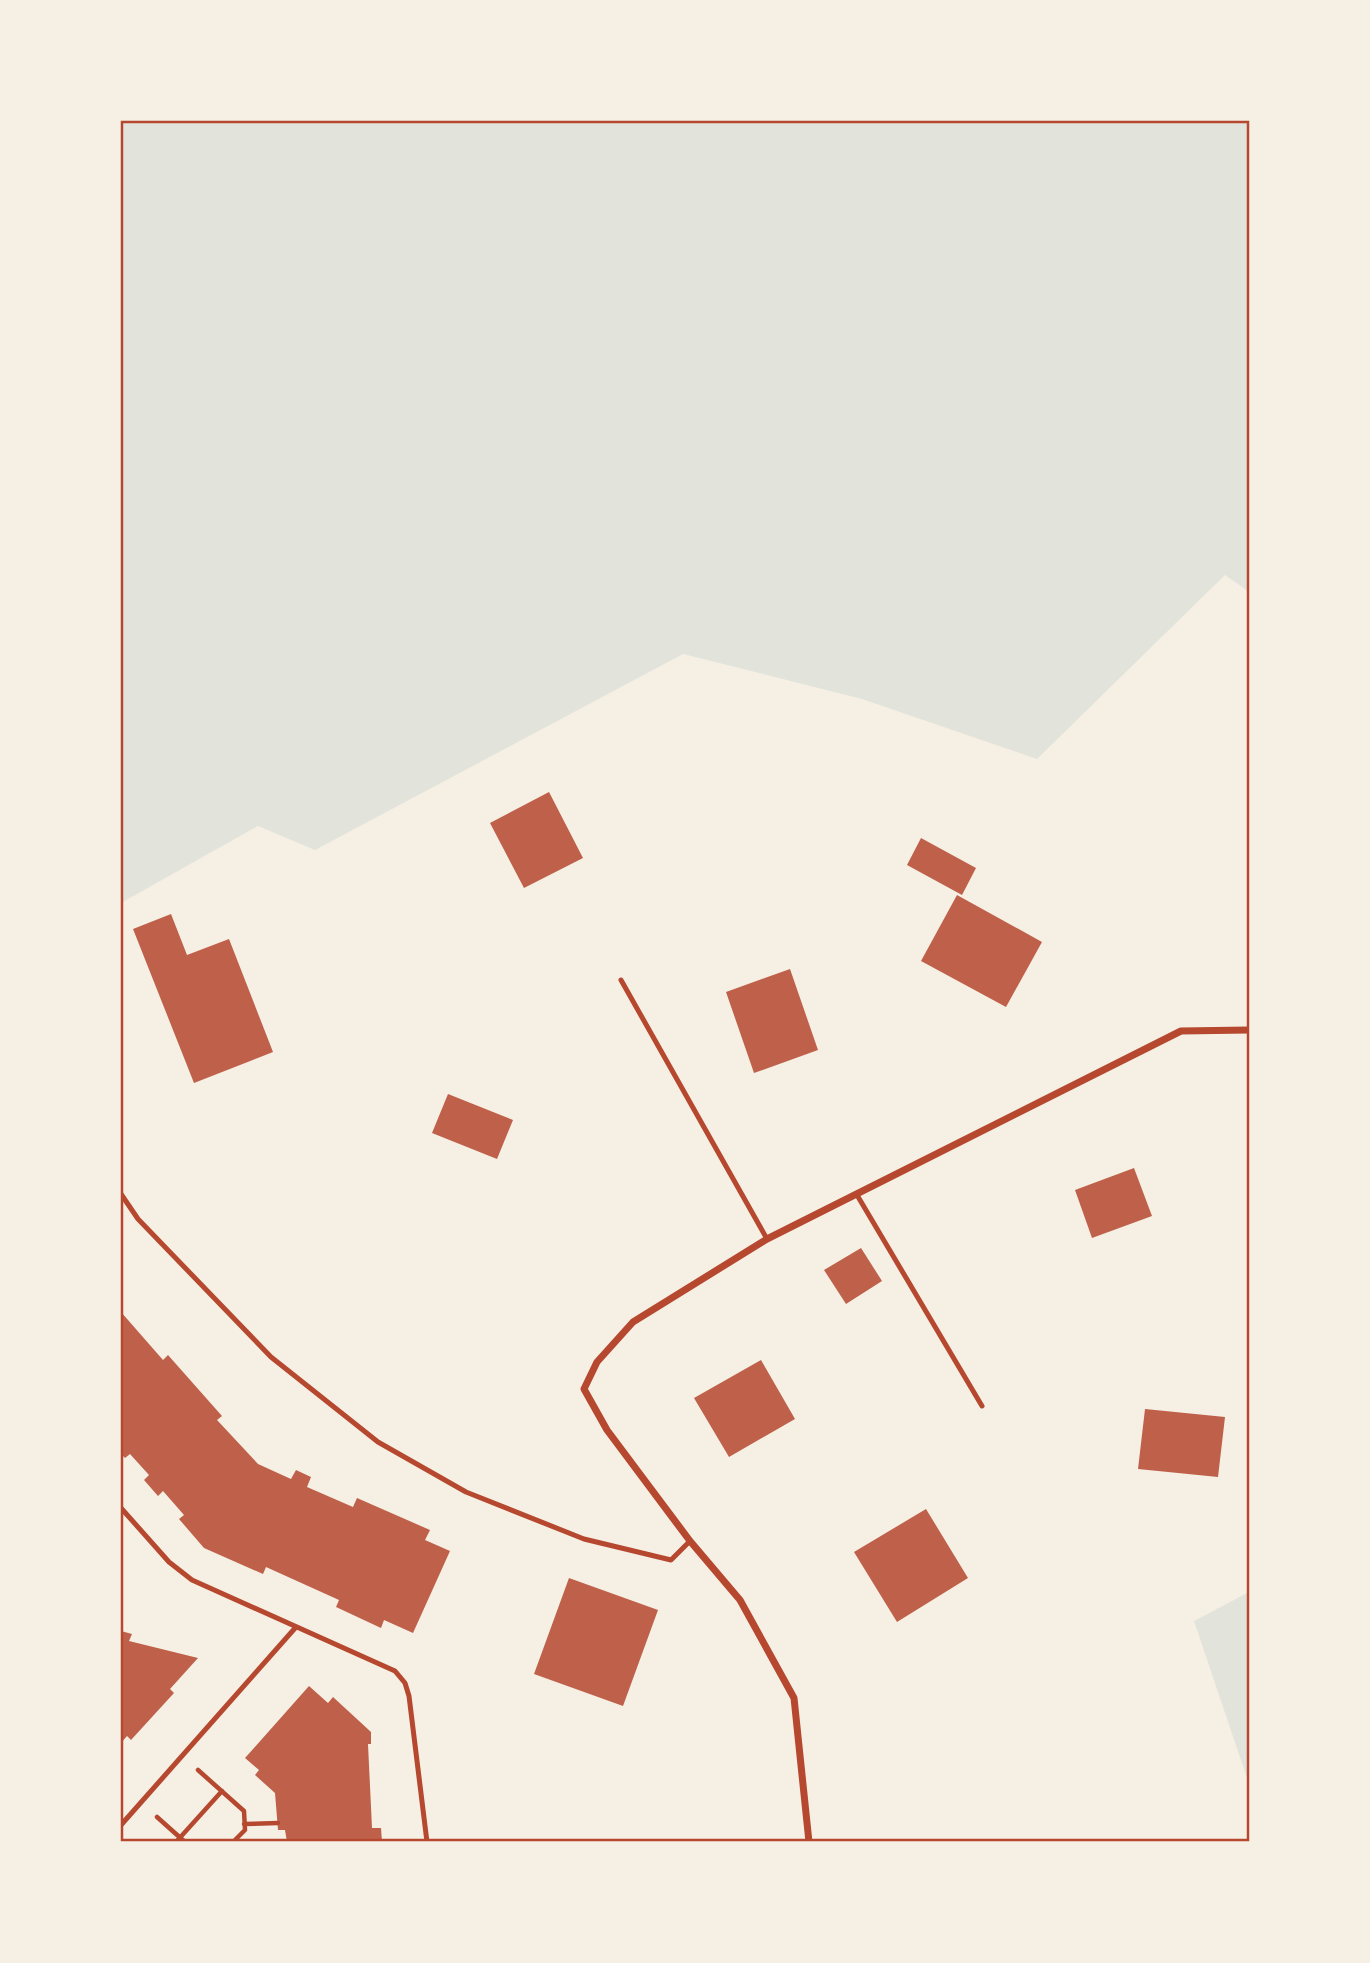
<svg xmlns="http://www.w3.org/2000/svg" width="1370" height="1963" font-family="'Roboto Condensed',sans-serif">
	<rect width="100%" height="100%" fill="#f6efe4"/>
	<path fill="#e2e4dc" d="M 121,121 L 1249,121 L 1249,592 L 1225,575 L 1037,759 L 862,699 L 683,654 L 315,850 L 258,826 L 121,903 Z
		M 1249,1592 L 1249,1784 L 1194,1621 Z"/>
	<path fill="#bf614a" d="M 549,792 L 583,858 L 524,888 L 490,823 Z
		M 921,838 L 976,868 L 962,895 L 907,865 Z
		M 957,895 L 1042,942 L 1006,1007 L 921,961 Z
		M 171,914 L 187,955 L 229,939 L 273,1052 L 194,1083 L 133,929 Z
		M 790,969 L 818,1050 L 754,1073 L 726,992 Z
		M 448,1094 L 513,1120 L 497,1159 L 432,1133 Z
		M 1134,1168 L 1152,1216 L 1092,1238 L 1075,1190 Z
		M 861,1248 L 882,1281 L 846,1304 L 824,1270 Z
		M 121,1312 L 163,1360 L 168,1355 L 222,1416 L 217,1420 L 258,1464 L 291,1479 L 296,1470 L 311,1477 L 307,1487 L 353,1507 L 357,1498 L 430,1530 L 425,1540 L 450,1551 L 413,1633 L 384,1620 L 381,1628 L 336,1607 L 339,1600 L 266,1567 L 263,1574 L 204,1548 L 179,1519 L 184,1515 L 163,1491 L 158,1496 L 144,1480 L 149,1475 L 130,1454 L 125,1458 L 121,1454 Z
		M 761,1360 L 795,1419 L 729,1457 L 694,1398 Z
		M 1145,1409 L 1225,1417 L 1218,1477 L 1138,1469 Z
		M 926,1509 L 968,1578 L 897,1622 L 854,1552 Z
		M 569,1578 L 658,1610 L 623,1706 L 534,1674 Z
		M 121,1631 L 132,1634 L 129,1641 L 198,1658 L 170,1689 L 174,1693 L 131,1740 L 127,1736 L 121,1743 Z
		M 309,1686 L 328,1703 L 333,1697 L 371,1732 L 371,1744 L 368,1744 L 372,1828 L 381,1828 L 382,1842 L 287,1842 L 285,1830 L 278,1830 L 275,1793 L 255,1775 L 259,1770 L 245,1758 Z"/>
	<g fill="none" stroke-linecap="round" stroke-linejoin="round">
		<path stroke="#b5482f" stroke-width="4.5" d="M 198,1770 L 244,1811 L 245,1830 L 233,1842
			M 157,1817 L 185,1842
			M 244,1824 L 278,1823
			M 176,1842 L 222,1791"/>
		<path stroke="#b5482f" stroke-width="5" d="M 621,980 L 767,1239
			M 121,1194 L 138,1219 L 271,1357 L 378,1442 L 466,1492 L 584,1539 L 671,1560 L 690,1541
			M 857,1195 L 982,1406
			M 121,1508 L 169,1562 L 192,1580 L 395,1671 L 405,1683 L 409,1696 L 427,1842
			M 121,1825 L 296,1627"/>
		<path stroke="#b5482f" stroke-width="7" d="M 809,1842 L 794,1698 L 740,1600 L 690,1541 L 607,1430 L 584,1389 L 597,1362 L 633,1322 L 767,1239 L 1181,1031 L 1249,1030"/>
	</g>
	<rect width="1370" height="1963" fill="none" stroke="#f6efe4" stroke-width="245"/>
	<rect x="122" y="122" width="1126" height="1718" fill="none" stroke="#b5482f" stroke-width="2.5"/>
</svg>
